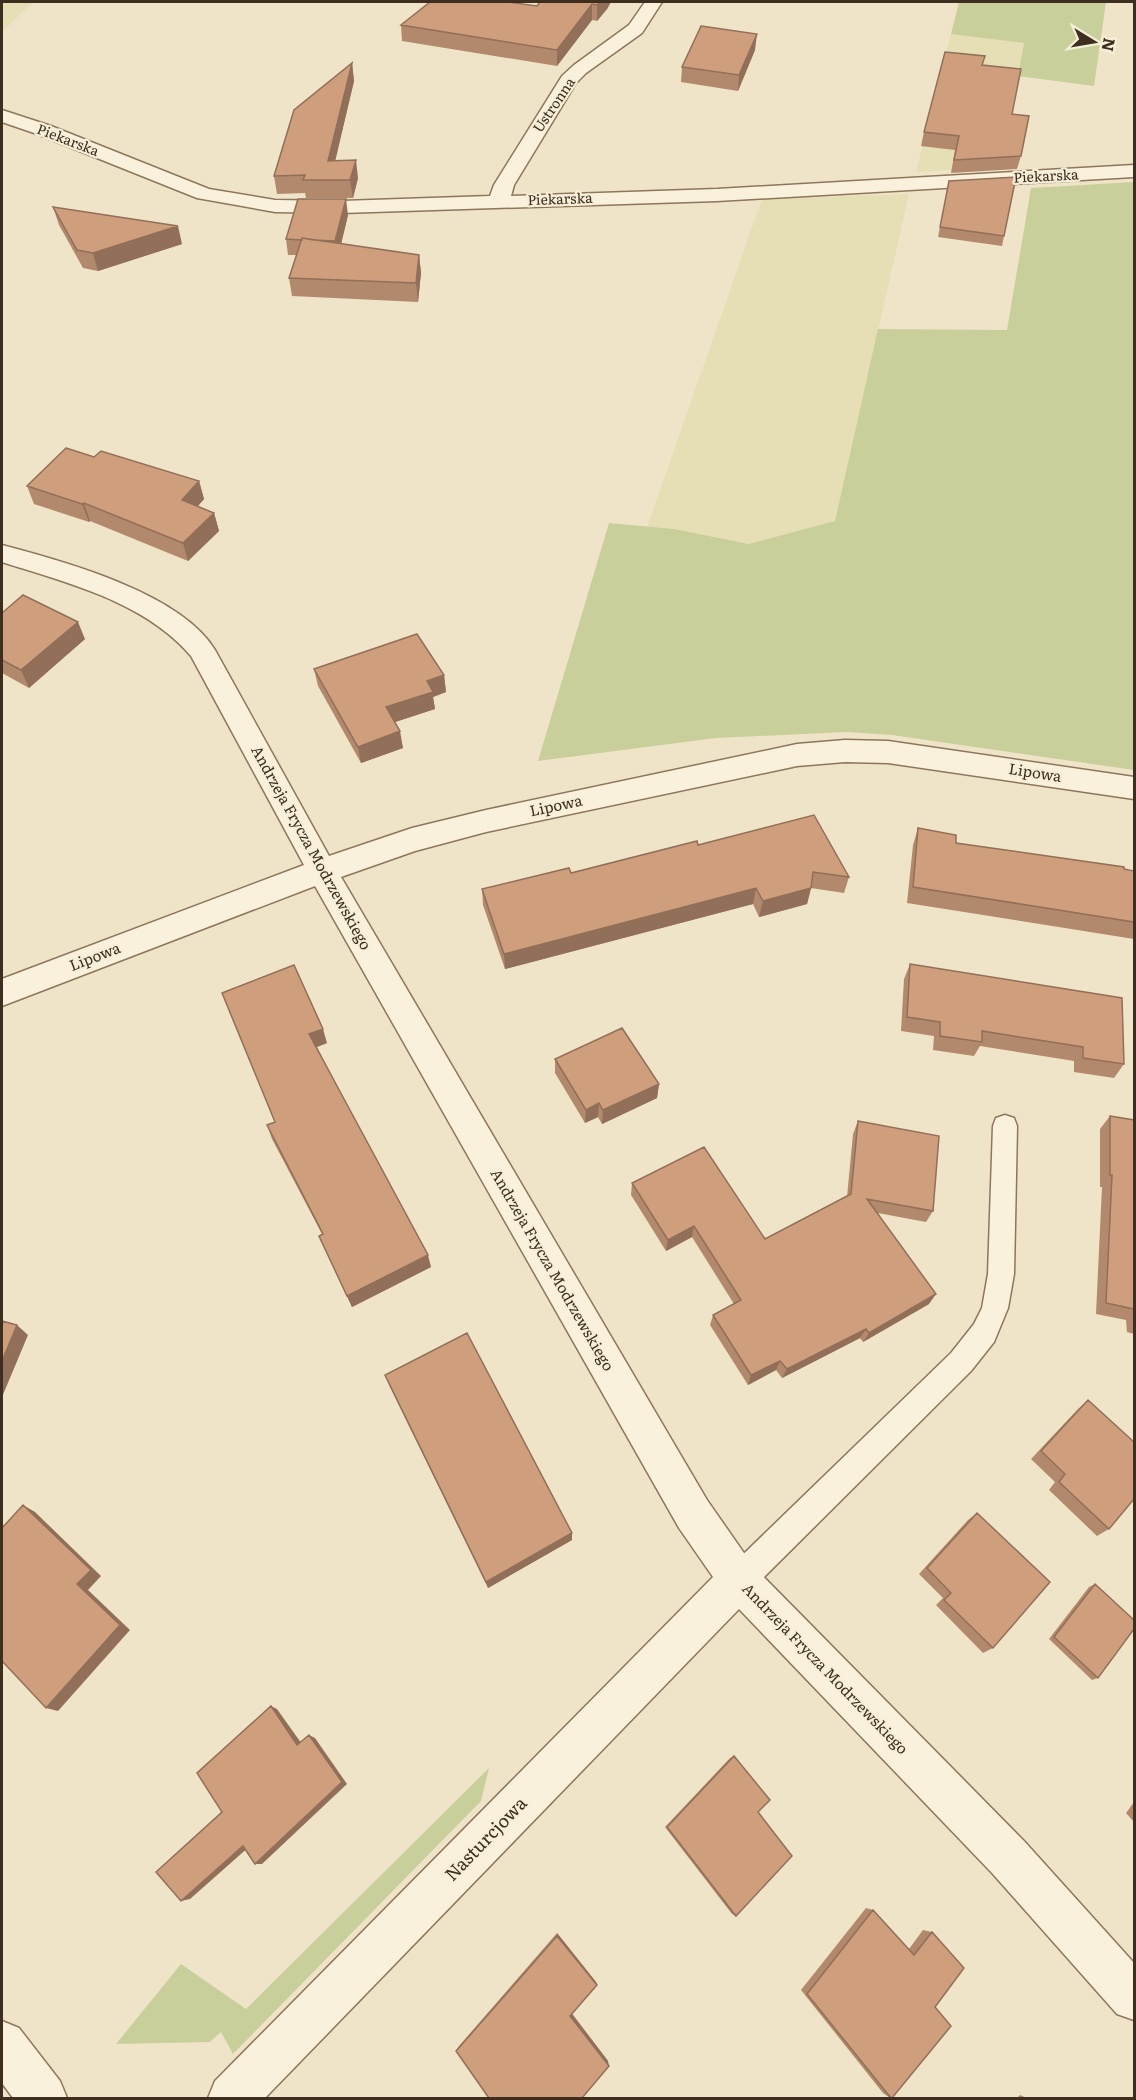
<svg xmlns="http://www.w3.org/2000/svg" width="1136" height="2100" font-family="Literata,serif">
	<rect width="100%" height="100%" fill="#f0e4c8"/>
	<path fill="#e6deb5" d="M 2,2 L 33,2 L 2,32 Z
		M 951,34 L 1025,43 L 1001,167 L 916,172 Z
		M 909,194 L 835,521 L 784,541 L 749,544 L 674,529 L 647,527 L 762,199 Z"/>
	<path fill="#c9cf9b" d="M 959,2 L 1106,2 L 1094,86 L 1018,76 L 1024,43 L 951,34 Z
		M 1134,182 L 1134,770 L 892,735 L 847,732 L 716,738 L 538,761 L 609,523 L 674,529 L 749,544 L 835,521 L 878,329 L 1007,330 L 1031,188 Z
		M 489,1768 L 481,1801 L 233,2054 L 221,2032 L 210,2042 L 116,2044 L 181,1964 L 246,2009 Z"/>
	<g fill="none" stroke-linecap="round" stroke-linejoin="round">
		<g stroke="#8d765c" stroke-width="3">
			<path id="service" d="M 1005,1115 L 1014,1118 L 1017,1126 L 1014,1274 L 1008,1308 L 994,1342 L 971,1371 L 750,1591 L 739,1595 L 728,1591 L 724,1580 L 728,1569 L 951,1353 L 974,1324 L 982,1308 L 988,1274 L 993,1126 L 996,1118 Z"/>
		</g>
		<g stroke="#8d765c" stroke-width="3">
			<path id="minor" d="M 645,2 L 662,2 L 642,33 L 586,73 L 576,83 L 514,185 L 511,196 L 717,189 L 1134,165 L 1134,177 L 717,201 L 342,213 L 275,212 L 197,198 L 37,134 L 2,122 L 2,110 L 51,126 L 209,189 L 275,200 L 342,201 L 490,196 L 494,185 L 562,76 L 574,65 L 629,25 Z
				M 2,545 C 63,561 181,593 215,650 L 329,856 L 412,828 L 486,810 L 797,744 L 845,740 L 888,741 L 1134,777 L 1134,799 L 888,763 L 845,762 L 797,766 L 486,832 L 415,851 L 341,877 L 707,1500 L 753,1566 L 1024,1841 L 1134,1963 L 1134,2020 L 1117,2014 L 992,1873 L 739,1609 L 265,2098 L 208,2098 L 215,2081 L 713,1577 L 679,1528 L 315,886 L 2,1006 L 2,979 L 304,865 L 191,656 C 144,601 67,583 2,562 Z
				M 2,2021 L 19,2028 L 60,2081 L 67,2098 L 13,2098 L 2,2083 Z"/>
		</g>
		<use href="#service" fill="#faf1dc" fill-rule="evenodd"/>
		<use href="#minor" fill="#faf1dc" fill-rule="evenodd"/>
	</g>
	<path fill="#b2896c" d="M 611,2 L 607,9 L 597,21 L 592,20 L 557,66 L 402,41 L 401,25 L 537,6 Z
		M 755,50 L 738,91 L 681,82 L 682,67 Z
		M 352,63 L 354,81 L 335,160 L 358,178 L 353,198 L 306,198 L 305,193 L 277,194 L 274,176 Z
		M 983,65 L 1012,114 L 1021,156 L 1017,169 L 951,173 L 955,150 L 921,146 L 924,132 Z
		M 949,181 L 1004,236 L 1002,246 L 938,237 Z
		M 53,207 L 182,244 L 98,271 L 83,268 L 59,225 Z
		M 348,215 L 341,244 L 419,255 L 421,273 L 418,302 L 292,296 L 289,278 L 297,255 L 288,255 L 286,239 Z
		M 94,457 L 199,481 L 204,499 L 197,506 L 214,513 L 219,531 L 188,561 L 90,521 L 89,522 L 34,504 L 27,486 Z
		M 2,613 L 85,639 L 29,688 L 2,673 Z
		M 314,669 L 444,675 L 446,692 L 433,697 L 435,709 L 395,722 L 403,748 L 361,763 L 318,686 Z
		M 918,828 L 956,843 L 1134,871 L 1134,939 L 907,903 L 913,845 Z
		M 698,845 L 849,877 L 844,893 L 811,888 L 807,904 L 759,917 L 753,904 L 505,969 L 483,905 L 482,889 L 571,873 Z
		M 910,964 L 1124,1064 L 1114,1078 L 1074,1072 L 1074,1061 L 980,1046 L 974,1056 L 933,1050 L 934,1036 L 901,1031 L 904,979 Z
		M 222,993 L 327,1043 L 317,1047 L 431,1267 L 352,1307 L 324,1247 L 319,1236 L 322,1234 L 272,1139 L 267,1125 L 275,1122 Z
		M 555,1059 L 659,1084 L 657,1098 L 602,1124 L 598,1117 L 585,1123 L 555,1073 Z
		M 1110,1116 L 1134,1120 L 1134,1334 L 1127,1332 L 1126,1320 L 1096,1314 L 1102,1187 L 1100,1187 L 1100,1129 Z
		M 858,1121 L 933,1211 L 926,1222 L 878,1213 L 929,1304 L 863,1342 L 860,1338 L 782,1378 L 776,1370 L 748,1385 L 710,1325 L 713,1315 L 734,1304 L 692,1237 L 666,1251 L 631,1195 L 632,1183 L 765,1239 L 847,1197 L 853,1134 Z
		M 385,1375 L 572,1540 L 488,1588 L 389,1385 Z
		M 1088,1400 L 1109,1529 L 1097,1536 L 1049,1490 L 1055,1482 L 1031,1459 L 1078,1409 Z
		M 977,1513 L 993,1648 L 983,1653 L 936,1605 L 943,1598 L 919,1574 L 968,1520 Z
		M 1095,1584 L 1098,1678 L 1092,1680 L 1049,1639 L 1089,1587 Z
		M 734,1756 L 758,1812 L 736,1916 L 732,1914 L 665,1827 L 730,1758 Z
		M 1134,1802 L 1134,1822 L 1126,1813 Z
		M 866,1908 L 873,1910 L 909,1949 L 923,1930 L 932,1932 L 935,2007 L 890,2098 L 883,2093 L 801,1990 Z
		M 557,1933 L 596,1982 L 597,1985 L 572,2014 L 608,2061 L 582,2098 L 488,2098 L 456,2051 L 459,2046 Z
		M 1020,2095 L 1027,2098 L 1017,2098 Z"/>
	<path fill="#916f58" d="M 600,2 L 611,2 L 607,9 L 597,21 L 597,5 Z
		M 592,4 L 592,20 L 557,66 L 557,50 Z
		M 757,34 L 755,50 L 738,91 L 739,75 Z
		M 352,63 L 354,81 L 331,179 L 328,161 Z
		M 356,160 L 358,178 L 353,198 L 350,180 Z
		M 346,199 L 348,215 L 338,257 L 335,241 Z
		M 178,226 L 182,244 L 98,271 L 93,253 Z
		M 419,255 L 421,273 L 418,302 L 416,283 Z
		M 199,481 L 204,499 L 188,518 L 182,500 Z
		M 84,503 L 90,521 L 89,522 L 82,504 Z
		M 214,513 L 219,531 L 188,561 L 183,543 Z
		M 78,622 L 85,639 L 29,688 L 21,670 Z
		M 444,675 L 446,692 L 433,697 L 435,709 L 389,724 L 386,707 L 427,681 Z
		M 400,731 L 403,748 L 361,763 L 358,747 Z
		M 756,888 L 753,904 L 505,969 L 504,954 Z
		M 811,888 L 807,904 L 759,917 L 763,901 Z
		M 323,1029 L 327,1043 L 314,1048 L 309,1034 Z
		M 659,1084 L 657,1098 L 602,1124 L 603,1110 Z
		M 599,1103 L 598,1117 L 585,1123 L 586,1110 Z
		M 694,1226 L 692,1237 L 666,1251 L 668,1240 Z
		M 428,1255 L 431,1267 L 352,1307 L 347,1296 Z
		M 936,1294 L 929,1304 L 863,1342 L 869,1333 Z
		M 17,1325 L 28,1335 L 2,1397 L 2,1361 Z
		M 866,1329 L 860,1338 L 782,1378 L 787,1369 Z
		M 780,1361 L 776,1370 L 748,1385 L 751,1375 Z
		M 23,1505 L 35,1512 L 101,1576 L 88,1590 L 130,1630 L 58,1711 L 46,1708 L 77,1584 Z
		M 572,1533 L 572,1540 L 488,1588 L 486,1582 Z
		M 271,1706 L 277,1709 L 304,1747 L 297,1745 Z
		M 309,1735 L 315,1738 L 347,1784 L 262,1864 L 255,1864 Z
		M 243,1846 L 250,1846 L 190,1899 L 181,1901 Z
		M 557,1933 L 596,1982 L 597,1985 L 557,1936 Z
		M 570,2011 L 608,2061 L 609,2066 L 570,2016 Z"/>
	<path fill="#cf9f7d" stroke="#916f58" stroke-width="1.5" d="M 430,2 L 508,2 L 537,6 L 540,2 L 600,2 L 597,5 L 592,4 L 557,50 L 401,25 Z
		M 701,26 L 757,34 L 739,75 L 682,67 Z
		M 945,52 L 985,56 L 982,65 L 1021,69 L 1012,114 L 1029,116 L 1021,156 L 954,160 L 959,136 L 924,132 Z
		M 352,63 L 328,161 L 356,160 L 350,180 L 303,180 L 305,175 L 274,176 L 294,110 Z
		M 1016,177 L 1004,236 L 940,227 L 949,181 Z
		M 298,199 L 346,199 L 335,241 L 314,240 L 302,238 L 302,240 L 286,239 Z
		M 53,207 L 178,226 L 93,253 L 77,250 Z
		M 302,238 L 419,255 L 416,283 L 289,278 Z
		M 66,448 L 94,457 L 101,451 L 199,481 L 182,500 L 214,513 L 183,543 L 84,503 L 82,504 L 27,486 Z
		M 23,595 L 78,622 L 21,670 L 2,660 L 2,613 Z
		M 417,634 L 444,675 L 427,681 L 433,692 L 386,707 L 400,731 L 358,747 L 314,669 Z
		M 814,815 L 849,877 L 813,872 L 811,888 L 763,901 L 756,888 L 504,954 L 482,889 L 569,868 L 571,873 L 697,841 L 698,845 Z
		M 918,828 L 956,835 L 956,843 L 1124,867 L 1124,869 L 1134,871 L 1134,922 L 913,887 Z
		M 910,964 L 1122,998 L 1124,1064 L 1083,1058 L 1083,1047 L 982,1031 L 982,1042 L 940,1036 L 940,1022 L 907,1017 Z
		M 294,965 L 323,1029 L 309,1034 L 428,1255 L 347,1296 L 319,1236 L 323,1234 L 267,1125 L 275,1122 L 222,993 Z
		M 622,1028 L 659,1084 L 603,1110 L 599,1103 L 586,1110 L 555,1059 Z
		M 1110,1116 L 1134,1120 L 1134,1309 L 1106,1303 L 1112,1175 L 1110,1175 Z
		M 858,1121 L 939,1136 L 933,1211 L 867,1199 L 936,1294 L 869,1333 L 866,1329 L 787,1369 L 780,1361 L 751,1375 L 713,1315 L 741,1300 L 694,1226 L 668,1240 L 632,1183 L 704,1147 L 765,1239 L 851,1194 Z
		M 2,1321 L 17,1325 L 2,1361 Z
		M 467,1333 L 572,1533 L 486,1582 L 385,1375 Z
		M 1088,1400 L 1134,1442 L 1134,1499 L 1109,1529 L 1059,1482 L 1065,1474 L 1041,1451 Z
		M 23,1505 L 91,1570 L 77,1584 L 120,1625 L 46,1708 L 2,1661 L 2,1528 Z
		M 977,1513 L 1050,1582 L 993,1648 L 944,1600 L 951,1593 L 927,1568 Z
		M 1095,1584 L 1134,1620 L 1134,1629 L 1098,1678 L 1054,1637 Z
		M 271,1706 L 297,1745 L 309,1735 L 342,1782 L 255,1864 L 243,1846 L 181,1901 L 156,1872 L 222,1812 L 197,1773 Z
		M 734,1756 L 770,1800 L 758,1812 L 792,1856 L 736,1916 L 667,1827 Z
		M 873,1910 L 914,1955 L 932,1932 L 964,1968 L 935,2007 L 951,2026 L 892,2098 L 891,2098 L 807,1994 Z
		M 557,1936 L 597,1985 L 570,2016 L 609,2066 L 582,2098 L 489,2098 L 456,2051 Z"/>
	<g text-anchor="middle" stroke-width="4.5" stroke-linejoin="round" paint-order="stroke">
		<g font-size="14" fill="#3d2e20" stroke="#f7eed8">
			<text transform="translate(554 105) rotate(-56)" y="5">Ustronna</text>
			<text transform="translate(68 140) rotate(21)" y="5">Piekarska</text>
			<text transform="translate(1046 176) rotate(-3)" y="5">Piekarska</text>
			<text transform="translate(560 199) rotate(-2)" y="5">Piekarska</text>
		</g>
		<g font-size="15" fill="#3d2e20" stroke="#f7eed8">
			<text transform="translate(1035 773) rotate(9)" y="5">Lipowa</text>
			<text transform="translate(556 806) rotate(-12)" y="5">Lipowa</text>
			<text transform="translate(311 848) rotate(61)" y="5">Andrzeja Frycza Modrzewskiego</text>
			<text transform="translate(95 957) rotate(-21)" y="5">Lipowa</text>
			<text transform="translate(552 1270) rotate(60)" y="5">Andrzeja Frycza Modrzewskiego</text>
			<text transform="translate(825 1669) rotate(46)" y="5">Andrzeja Frycza Modrzewskiego</text>
		</g>
		<g font-size="18" fill="#3d2e20" stroke="#f7eed8">
			<text transform="translate(486 1839) rotate(-46)" y="6">Nasturcjowa</text>
		</g>
	</g>
	<rect width="1136" height="2100" fill="none" stroke="#3d2e20" stroke-width="6"/>
	<g transform="translate(1094 42) rotate(101)" stroke="#f7eed8" stroke-width="4.5" paint-order="stroke">
	<path d="M0-4.5L10 22L0 15L-10 22Z" fill="#3d2e20"/>
	<text y="-9" font-size="16" font-weight="bold" text-anchor="middle" fill="#3d2e20">N</text>
	</g>
</svg>
